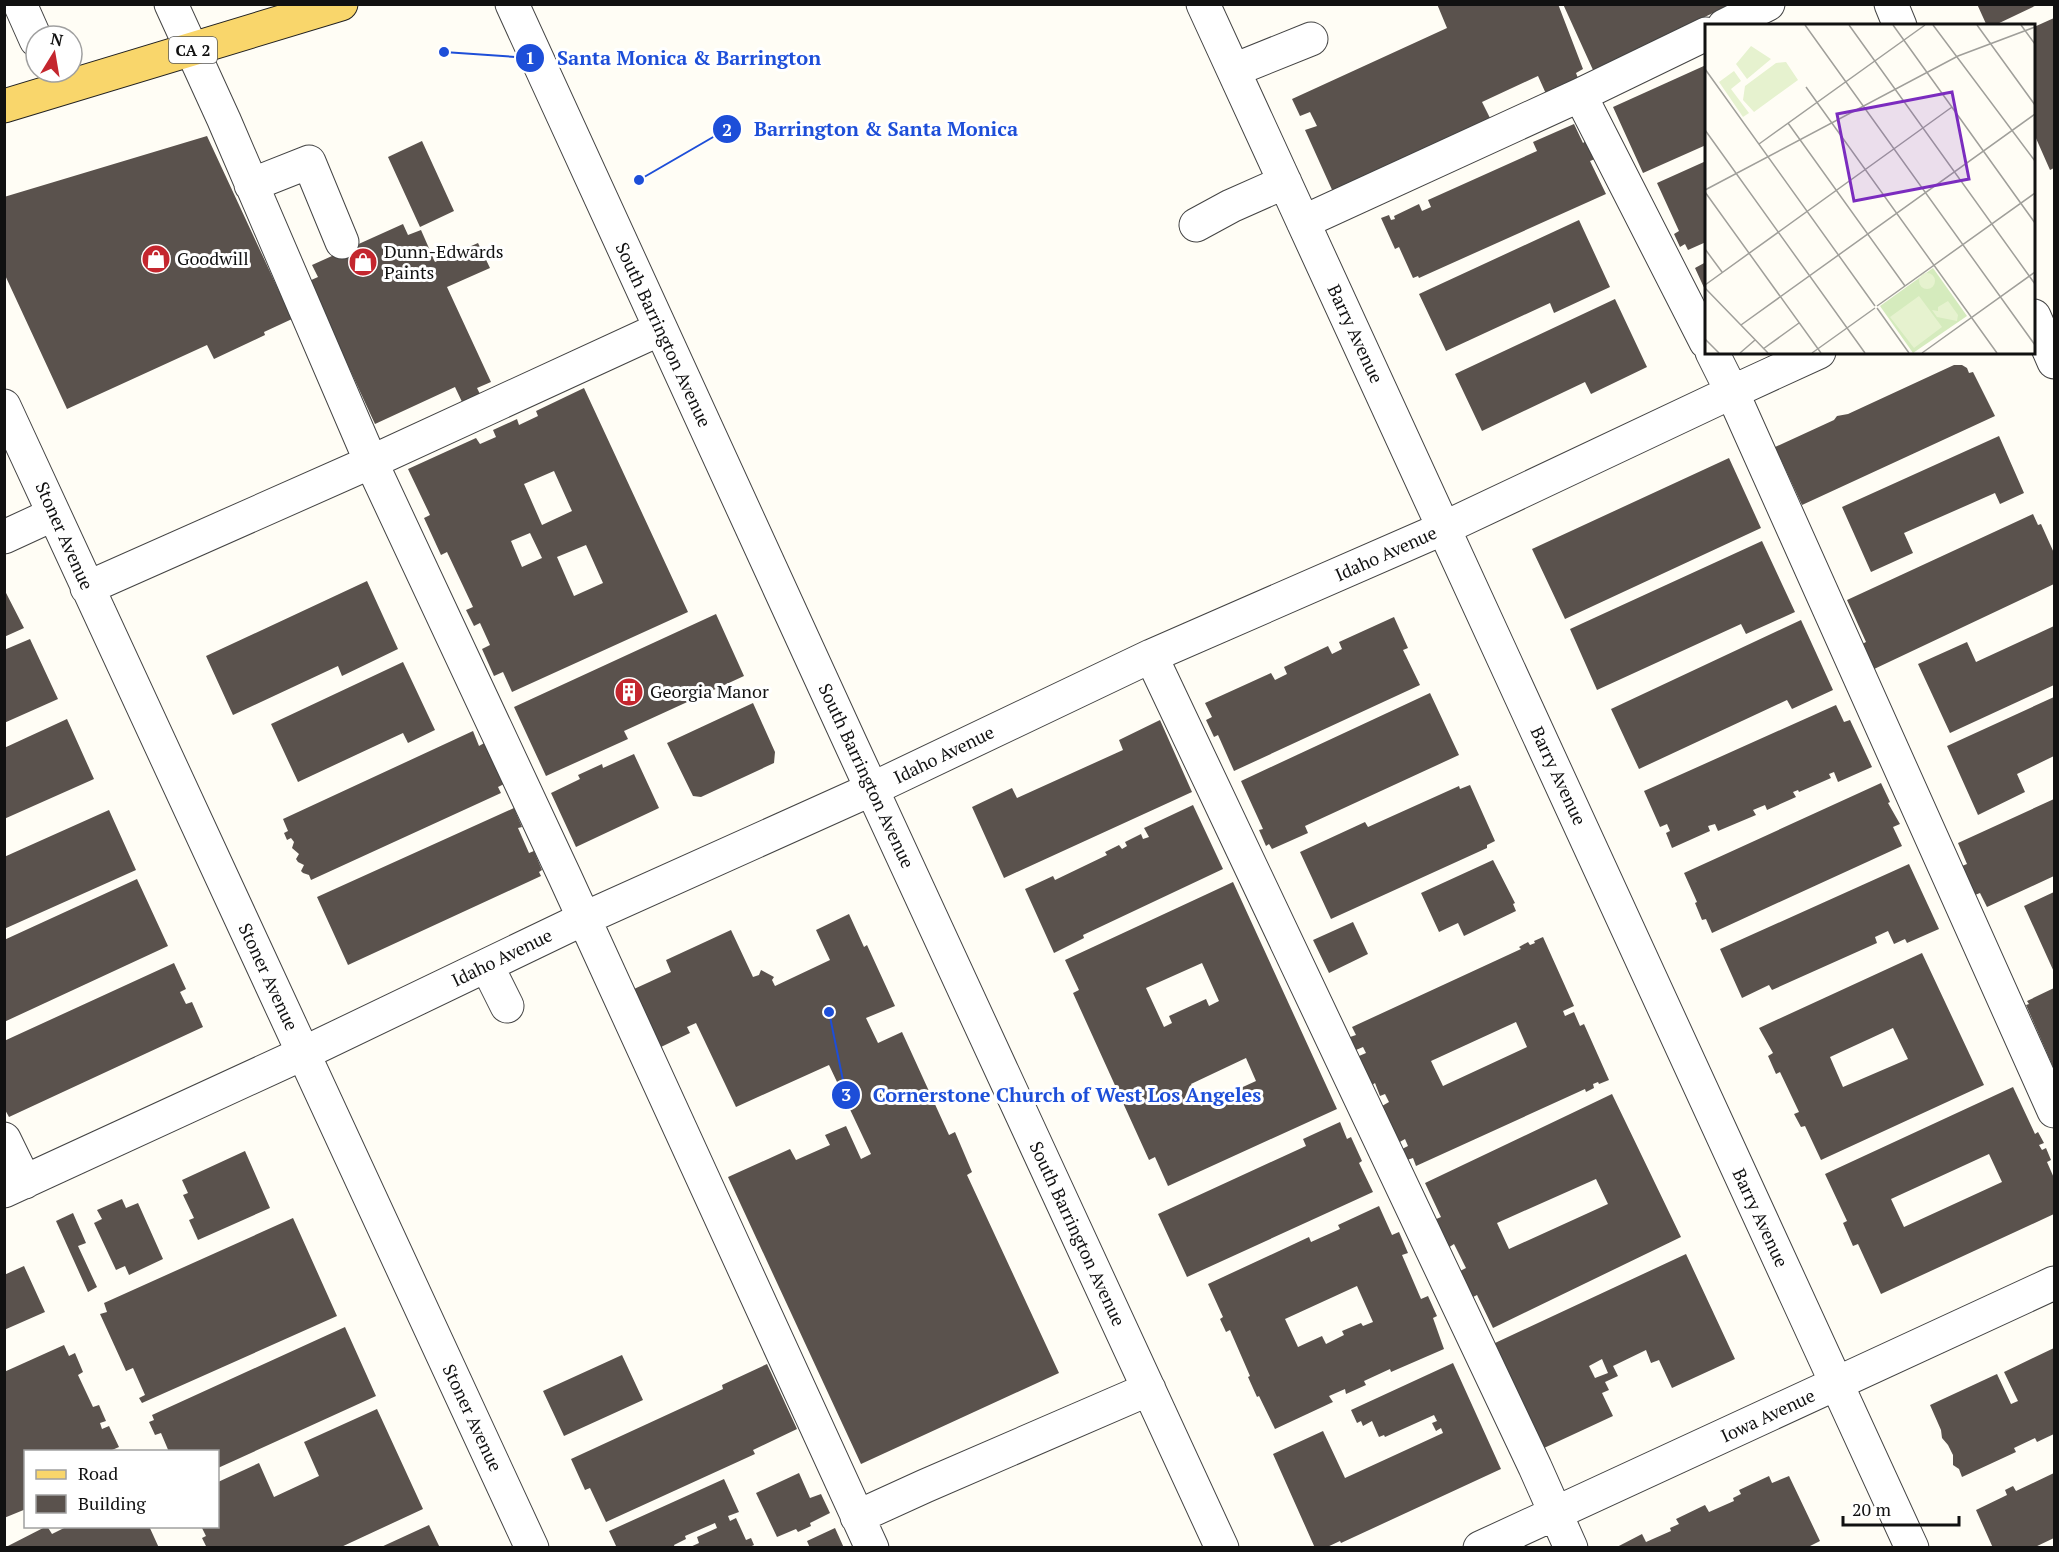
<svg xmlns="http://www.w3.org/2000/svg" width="2059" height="1552" font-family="'PT Serif',serif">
	<rect width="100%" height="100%" fill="#fffdf5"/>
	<path fill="#5a524d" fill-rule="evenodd" d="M 1437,4 L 1558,4 L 1583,69 L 1576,73 L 1579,81 L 1547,96 L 1538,76 L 1482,102 L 1491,120 L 1333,192 L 1305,130 L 1317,126 L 1310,112 L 1300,116 L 1292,99 L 1447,28 Z
		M 1563,4 L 1732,4 L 1593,70 Z
		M 1977,4 L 2039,4 L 1993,26 L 1987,26 Z
		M 2054,18 L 2054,168 L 2050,170 L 2035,136 L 2034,137 L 2034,27 Z
		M 1706,65 L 1706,145 L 1643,173 L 1613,107 Z
		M 1574,124 L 1583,143 L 1587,140 L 1595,159 L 1590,161 L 1606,194 L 1419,278 L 1418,276 L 1413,278 L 1399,247 L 1395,249 L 1381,218 L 1389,215 L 1391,220 L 1395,219 L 1394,216 L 1419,204 L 1422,211 L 1431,207 L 1428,200 L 1537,151 L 1533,142 Z
		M 207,136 L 292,319 L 264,332 L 265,335 L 214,359 L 207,345 L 67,409 L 4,273 L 4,197 Z
		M 422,141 L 454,211 L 420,227 L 388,157 Z
		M 1706,161 L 1706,242 L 1688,250 L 1685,244 L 1680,247 L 1674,234 L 1679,231 L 1657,183 Z
		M 1579,220 L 1610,287 L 1554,313 L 1550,303 L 1446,351 L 1419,294 Z
		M 403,224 L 408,235 L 421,230 L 435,262 L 478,243 L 490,268 L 447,287 L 491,382 L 477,388 L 481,396 L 463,404 L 455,387 L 375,424 L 309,281 L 318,277 L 312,265 Z
		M 1706,262 L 1706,292 L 1695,268 Z
		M 1615,299 L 1647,367 L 1591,394 L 1585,382 L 1482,431 L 1455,374 Z
		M 1954,365 L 1962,365 L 1967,368 L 1969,373 L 1973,372 L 1995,416 L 1802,505 L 1775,447 L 1834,420 L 1837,416 L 1848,414 Z
		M 584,388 L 688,612 L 512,692 L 503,672 L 494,676 L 482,649 L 490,645 L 480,623 L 474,626 L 466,610 L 473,607 L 447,552 L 441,555 L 424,518 L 430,515 L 408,469 L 476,438 L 480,444 L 496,437 L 493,430 L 517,419 L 519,425 L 538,416 L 536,411 ZM 554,471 L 572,511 L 542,525 L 524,484 ZM 530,533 L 542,558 L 522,567 L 511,541 ZM 586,545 L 603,583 L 574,596 L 557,557 Z
		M 1999,436 L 2024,493 L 2000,504 L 1995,493 L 1904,533 L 1913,553 L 1871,572 L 1842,507 Z
		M 1729,458 L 1761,528 L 1565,619 L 1532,549 Z
		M 2033,514 L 2038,525 L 2041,524 L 2054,553 L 2054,584 L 1872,670 L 1860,645 L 1866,642 L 1847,600 Z
		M 1762,541 L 1795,612 L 1746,634 L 1741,624 L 1597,690 L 1570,629 Z
		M 367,581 L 398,649 L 342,676 L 338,666 L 233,715 L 206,656 Z
		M 4,589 L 24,628 L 4,637 Z
		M 716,614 L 744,676 L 624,731 L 628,739 L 546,776 L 514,707 Z
		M 1394,617 L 1408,648 L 1403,650 L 1420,685 L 1234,771 L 1218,735 L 1214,737 L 1206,720 L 1212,717 L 1205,703 L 1271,673 L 1275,680 L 1287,674 L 1284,667 L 1328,646 L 1332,654 L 1342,649 L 1339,642 Z
		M 1801,620 L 1833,690 L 1792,709 L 1787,700 L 1639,769 L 1611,709 Z
		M 2054,626 L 2054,685 L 1950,733 L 1918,664 L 1967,642 L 1976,662 Z
		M 30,639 L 58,699 L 4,723 L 4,650 Z
		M 403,662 L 435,730 L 408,743 L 403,733 L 298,782 L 271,724 Z
		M 1430,693 L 1459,755 L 1305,826 L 1308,833 L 1272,849 L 1269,844 L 1266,846 L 1259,830 L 1263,829 L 1241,781 Z
		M 2054,697 L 2054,756 L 2017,774 L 2025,792 L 1978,815 L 1947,746 Z
		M 753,703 L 775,752 L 774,763 L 701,797 L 693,796 L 667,743 Z
		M 1836,705 L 1844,722 L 1850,720 L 1872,767 L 1838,782 L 1834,772 L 1829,774 L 1831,778 L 1799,792 L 1798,790 L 1793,792 L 1796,797 L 1767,810 L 1765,805 L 1753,810 L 1756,815 L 1718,831 L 1715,824 L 1708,826 L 1710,831 L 1672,848 L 1666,833 L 1670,831 L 1667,824 L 1660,827 L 1644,791 Z
		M 67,719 L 94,779 L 4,819 L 4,748 Z
		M 1160,720 L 1192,792 L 1004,878 L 972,807 L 1012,788 L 1017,798 L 1123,750 L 1119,740 Z
		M 473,731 L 479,746 L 486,742 L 504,784 L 498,787 L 501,793 L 311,880 L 309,875 L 303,873 L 301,871 L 304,865 L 298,862 L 296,859 L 299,854 L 292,848 L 294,842 L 291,838 L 287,840 L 284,833 L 288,831 L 283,819 Z
		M 634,754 L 659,808 L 576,847 L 551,793 L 580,779 L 578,775 L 602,764 L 603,768 Z
		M 1881,783 L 1890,802 L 1888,803 L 1900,824 L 1893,827 L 1902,846 L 1712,933 L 1706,919 L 1702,920 L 1695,903 L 1697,902 L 1684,873 Z
		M 1470,785 L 1495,841 L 1487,845 L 1487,848 L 1331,919 L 1300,852 L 1365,822 L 1368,827 L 1459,786 L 1460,789 Z
		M 2054,799 L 2054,876 L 1987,907 L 1980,893 L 1975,895 L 1962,866 L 1967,864 L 1958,843 Z
		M 1193,805 L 1223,869 L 1083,935 L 1084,938 L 1054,953 L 1025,889 L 1053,876 L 1055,880 L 1107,855 L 1105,852 L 1119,845 L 1122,849 L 1127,846 L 1125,842 L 1141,834 L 1143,839 L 1149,837 L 1144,828 Z
		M 514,808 L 522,827 L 518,828 L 529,853 L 534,851 L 542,870 L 539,872 L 541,876 L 348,965 L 317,897 Z
		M 109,810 L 136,870 L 4,929 L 4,857 Z
		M 1493,860 L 1515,903 L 1513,904 L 1516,911 L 1464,936 L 1458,923 L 1439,932 L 1421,893 Z
		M 1909,864 L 1939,929 L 1907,943 L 1905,939 L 1894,944 L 1888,931 L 1875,937 L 1877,943 L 1772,990 L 1769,985 L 1742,998 L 1720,949 Z
		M 137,879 L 168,946 L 4,1022 L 4,940 Z
		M 1233,882 L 1337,1109 L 1168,1186 L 1155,1157 L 1149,1160 L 1073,993 L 1079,990 L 1065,960 ZM 1202,963 L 1219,1001 L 1209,1006 L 1206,999 L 1169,1016 L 1172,1023 L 1164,1027 L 1146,988 ZM 1246,1058 L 1256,1081 L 1201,1106 L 1191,1084 Z
		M 2054,892 L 2054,972 L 2024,906 Z
		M 849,914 L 864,947 L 867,945 L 895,1006 L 866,1018 L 878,1043 L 902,1032 L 949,1135 L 955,1132 L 972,1172 L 967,1175 L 1059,1373 L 861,1464 L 728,1177 L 790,1149 L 796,1160 L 830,1145 L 825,1135 L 846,1126 L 861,1159 L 871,1154 L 829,1065 L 736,1107 L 696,1023 L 687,1027 L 690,1033 L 661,1047 L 634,989 L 671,972 L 666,960 L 731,930 L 753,977 L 759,975 L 761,970 L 774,977 L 772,980 L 775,986 L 830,960 L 816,930 Z
		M 1353,922 L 1368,954 L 1329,973 L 1313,940 Z
		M 1543,937 L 1574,1006 L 1563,1011 L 1565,1016 L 1574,1012 L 1580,1026 L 1584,1024 L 1609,1080 L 1599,1084 L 1598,1082 L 1593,1084 L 1594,1088 L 1586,1092 L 1585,1089 L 1416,1166 L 1413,1158 L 1407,1160 L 1402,1149 L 1408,1146 L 1405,1139 L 1398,1143 L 1382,1106 L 1389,1102 L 1385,1094 L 1380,1096 L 1375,1083 L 1372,1085 L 1359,1056 L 1366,1053 L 1363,1047 L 1356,1050 L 1350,1037 L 1356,1035 L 1352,1027 L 1521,949 L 1519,947 L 1528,942 L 1530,945 L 1535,943 L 1534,941 ZM 1516,1022 L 1527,1047 L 1443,1086 L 1431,1061 Z
		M 1922,953 L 1984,1085 L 1821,1160 L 1805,1126 L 1801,1127 L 1794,1114 L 1799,1112 L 1780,1072 L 1776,1074 L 1768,1056 L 1773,1053 L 1759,1028 ZM 1893,1028 L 1908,1059 L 1843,1087 L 1830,1057 Z
		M 174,963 L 186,989 L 180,992 L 186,1004 L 192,1002 L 203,1027 L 9,1117 L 4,1108 L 4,1041 Z
		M 2054,988 L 2054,1069 L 2026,1005 L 2029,1004 L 2027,1001 Z
		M 2013,1087 L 2035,1134 L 2038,1132 L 2044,1143 L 2039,1145 L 2042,1150 L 2046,1148 L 2051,1160 L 2047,1162 L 2054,1178 L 2054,1214 L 1881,1294 L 1858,1244 L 1853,1246 L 1843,1223 L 1847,1221 L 1825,1174 ZM 1989,1154 L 2002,1182 L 1904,1227 L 1891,1199 Z
		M 1612,1094 L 1681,1237 L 1493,1328 L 1477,1295 L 1471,1298 L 1458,1272 L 1466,1268 L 1454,1244 L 1448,1248 L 1434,1220 L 1441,1217 L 1425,1183 ZM 1596,1179 L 1608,1204 L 1509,1249 L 1497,1223 Z
		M 1340,1122 L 1347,1139 L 1351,1137 L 1362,1161 L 1359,1163 L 1373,1192 L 1187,1277 L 1158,1214 L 1306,1146 L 1303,1139 Z
		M 245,1151 L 270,1208 L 198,1240 L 189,1220 L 194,1218 L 183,1195 L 188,1193 L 182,1180 Z
		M 122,1199 L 126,1208 L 138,1203 L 163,1259 L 129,1275 L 125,1266 L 116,1270 L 94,1223 L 102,1219 L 97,1210 Z
		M 1379,1206 L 1392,1235 L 1399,1232 L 1408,1253 L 1402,1255 L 1421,1299 L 1428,1296 L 1437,1316 L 1433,1318 L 1444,1349 L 1391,1372 L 1390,1369 L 1364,1381 L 1366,1385 L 1346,1394 L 1345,1389 L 1329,1396 L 1333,1402 L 1275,1429 L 1259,1396 L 1257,1397 L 1248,1377 L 1250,1376 L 1230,1330 L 1226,1332 L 1220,1319 L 1223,1317 L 1208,1284 L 1309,1237 L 1311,1242 L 1340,1229 L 1338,1225 ZM 1357,1286 L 1373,1322 L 1363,1326 L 1361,1323 L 1342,1331 L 1344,1335 L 1326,1344 L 1322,1336 L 1298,1347 L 1285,1319 Z
		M 73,1213 L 86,1243 L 78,1246 L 97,1287 L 88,1292 L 56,1221 Z
		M 293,1218 L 337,1316 L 142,1403 L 139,1398 L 145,1395 L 133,1368 L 126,1371 L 100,1314 L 107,1312 L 104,1303 Z
		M 1686,1254 L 1735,1359 L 1672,1388 L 1659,1360 L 1651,1363 L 1646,1350 L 1613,1366 L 1618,1376 L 1605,1382 L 1609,1390 L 1602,1393 L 1613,1416 L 1544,1448 L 1510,1383 L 1513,1382 L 1495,1343 ZM 1602,1359 L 1608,1373 L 1595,1378 L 1589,1366 Z
		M 24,1266 L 45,1312 L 4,1330 L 4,1275 Z
		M 345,1327 L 376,1396 L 218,1468 L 218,1452 L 169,1452 L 161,1433 L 155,1435 L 149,1422 L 154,1420 L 152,1415 Z
		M 64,1345 L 69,1356 L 75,1353 L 83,1372 L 78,1375 L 93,1407 L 99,1405 L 106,1421 L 100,1423 L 102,1429 L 109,1426 L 119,1447 L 112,1450 L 113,1452 L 26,1452 L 26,1509 L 4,1518 L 4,1372 Z
		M 2054,1348 L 2054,1434 L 2037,1442 L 2035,1438 L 2014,1448 L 2016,1452 L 1962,1477 L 1959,1469 L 1953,1465 L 1953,1455 L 1948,1445 L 1942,1438 L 1941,1430 L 1930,1405 L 1997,1374 L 2011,1404 L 2018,1401 L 2004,1372 Z
		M 622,1355 L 643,1400 L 564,1436 L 543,1391 Z
		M 1453,1363 L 1501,1469 L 1341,1543 L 1340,1541 L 1325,1548 L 1315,1548 L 1273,1454 L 1323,1431 L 1345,1478 L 1443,1433 L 1441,1428 L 1436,1431 L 1432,1423 L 1437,1421 L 1434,1415 L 1385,1437 L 1384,1435 L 1379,1437 L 1372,1421 L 1363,1426 L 1361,1421 L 1357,1423 L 1351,1410 Z
		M 767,1364 L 797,1429 L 753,1450 L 755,1454 L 606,1522 L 590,1488 L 585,1490 L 571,1459 L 723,1389 L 722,1385 Z
		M 377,1409 L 423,1509 L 339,1548 L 207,1548 L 202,1538 L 206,1536 L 201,1526 L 218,1526 L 218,1482 L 259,1463 L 274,1497 L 319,1476 L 304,1442 Z
		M 799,1473 L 810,1498 L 821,1494 L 830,1513 L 810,1523 L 811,1526 L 798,1532 L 796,1529 L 777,1537 L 756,1493 Z
		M 2054,1473 L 2054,1538 L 2033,1548 L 1993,1548 L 1976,1510 L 2007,1495 L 2005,1490 L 2013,1486 L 2016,1491 Z
		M 1769,1476 L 1772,1483 L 1789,1476 L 1820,1541 L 1806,1548 L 1615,1548 L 1642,1534 L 1646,1542 L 1671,1531 L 1670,1528 L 1679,1524 L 1676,1519 L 1705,1505 L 1709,1512 L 1734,1501 L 1733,1498 L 1741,1494 L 1739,1490 Z
		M 724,1479 L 739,1512 L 728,1516 L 730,1521 L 736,1518 L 746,1540 L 751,1538 L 754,1545 L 747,1548 L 688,1548 L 699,1543 L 697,1537 L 717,1528 L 715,1523 L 685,1536 L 686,1539 L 674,1545 L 675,1548 L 617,1548 L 609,1531 Z
		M 429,1525 L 440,1548 L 379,1548 Z
		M 47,1526 L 52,1534 L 68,1526 L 149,1526 L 159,1548 L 4,1548 Z
		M 835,1528 L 844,1548 L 810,1548 L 807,1541 Z"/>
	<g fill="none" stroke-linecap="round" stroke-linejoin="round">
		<g stroke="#444" stroke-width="35">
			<path id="minor" d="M 20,4 L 36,40
				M 171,4 L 224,120 L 371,462 L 565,877 L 872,1548
				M 512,4 L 850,742 L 1222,1548
				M 1203,4 L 1912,1548
				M 1891,4 L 1900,26
				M 1724,26 L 1768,4
				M 1234,70 L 1311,39
				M 1580,95 L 1706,342
				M 251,185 L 309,162 L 342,242
				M 1303,222 L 1580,95 L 1706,34
				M 1196,225 L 1231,206 L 1285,182
				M 2034,316 L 2054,362
				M 1712,352 L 1732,392 L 2054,1111
				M 4,406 L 532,1548
				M 4,537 L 54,514
				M 87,588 L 371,462 L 660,329
				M 1151,656 L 1535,1467 L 1571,1548
				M 487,966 L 507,1006
				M 4,1139 L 25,1182
				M 4,1191 L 304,1053 L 583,919 L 872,789 L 1151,656 L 1444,528 L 1732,392 L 1819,352
				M 857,1517 L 925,1486 L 1149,1389
				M 1480,1548 L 2054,1283"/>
		</g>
		<g stroke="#222" stroke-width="35">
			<path id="major" d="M 4,106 L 341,4"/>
		</g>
		<use href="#minor" stroke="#fff" stroke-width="33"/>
		<use href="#major" stroke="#f9d66b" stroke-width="33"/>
	</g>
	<defs>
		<g id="shop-disc" transform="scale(1.5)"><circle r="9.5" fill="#c4262e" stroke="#fff"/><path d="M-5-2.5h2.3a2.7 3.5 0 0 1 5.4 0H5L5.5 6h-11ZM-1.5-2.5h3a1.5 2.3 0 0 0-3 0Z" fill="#fff"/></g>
		<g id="building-disc" transform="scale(1.5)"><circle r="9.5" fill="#c4262e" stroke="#fff"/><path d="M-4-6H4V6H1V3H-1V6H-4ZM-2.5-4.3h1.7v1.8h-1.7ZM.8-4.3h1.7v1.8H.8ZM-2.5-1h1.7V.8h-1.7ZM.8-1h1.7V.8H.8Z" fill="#fff"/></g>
	</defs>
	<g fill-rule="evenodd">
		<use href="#shop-disc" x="156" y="259"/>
		<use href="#shop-disc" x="363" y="262"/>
		<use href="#building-disc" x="629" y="692"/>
	</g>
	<g text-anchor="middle" stroke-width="6" stroke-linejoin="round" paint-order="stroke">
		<rect fill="#fff" stroke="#585858" stroke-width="1.5" x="169" y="37" width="48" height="26" rx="4.5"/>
		<g font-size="16" font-weight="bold" fill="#111">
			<text x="193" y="56">CA 2</text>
		</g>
		<g font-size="18" fill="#111" stroke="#fff" text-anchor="start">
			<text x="384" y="258">Dunn-Edwards<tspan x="384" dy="21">Paints</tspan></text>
			<text x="177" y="265">Goodwill</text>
			<text x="650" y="698">Georgia Manor</text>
		</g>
		<g font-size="18" fill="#111" stroke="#fff">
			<text transform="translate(1355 334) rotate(65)" y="6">Barry Avenue</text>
			<text transform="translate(663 335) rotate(65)" y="6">South Barrington Avenue</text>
			<text transform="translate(64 536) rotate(66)" y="6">Stoner Avenue</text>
			<text transform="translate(1386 554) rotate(-24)" y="6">Idaho Avenue</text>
			<text transform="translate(944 755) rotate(-26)" y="6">Idaho Avenue</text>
			<text transform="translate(866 776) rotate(65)" y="6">South Barrington Avenue</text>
			<text transform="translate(1558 776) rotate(65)" y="6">Barry Avenue</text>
			<text transform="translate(502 958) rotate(-26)" y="6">Idaho Avenue</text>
			<text transform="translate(268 977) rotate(65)" y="6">Stoner Avenue</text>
			<text transform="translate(1760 1218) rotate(65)" y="6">Barry Avenue</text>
			<text transform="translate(1077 1234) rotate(65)" y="6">South Barrington Avenue</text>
			<text transform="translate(1768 1416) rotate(-25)" y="6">Iowa Avenue</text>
			<text transform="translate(472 1418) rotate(65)" y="6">Stoner Avenue</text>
		</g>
	</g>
	<g transform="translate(1705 24)">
		<rect width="330" height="330" fill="#fffdf5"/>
		<path d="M 228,244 L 262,292 L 208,329 L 175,282 Z" fill="#d5ebbd"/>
		<path d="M 46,22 L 66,35 L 42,55 L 31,40 ZM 81,38 L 93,56 L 49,88 L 38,76 L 40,62 L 71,39 ZM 29,47 L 36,57 L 26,65 L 44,89 L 38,93 L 14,58 ZM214 257a8 8 0 1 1 16 0a8 8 0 1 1-16 0ZM 214,272 L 237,303 L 209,324 L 185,293 ZM 243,277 L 253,291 L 252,297 L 232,293 L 227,286 L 233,287 L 233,283 Z" fill="#e6f2cf"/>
		<path fill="none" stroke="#a09f9a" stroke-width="1.5" d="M 100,1 L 330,321M 144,1 L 330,260M 188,1 L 330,199M 228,1 L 330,137M 272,1 L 330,81M 316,1 L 330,20M 0,45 L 170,282M 101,63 L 292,329M 83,99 L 200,262M 0,106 L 160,329M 54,120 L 220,1M 0,166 L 253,32 L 330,3M 0,168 L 116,329M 0,225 L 17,248M 0,261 L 247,83M 0,264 L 63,329M 172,282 L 330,169M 172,284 L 204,329M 36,301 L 330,90M 0,315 L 14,329M 58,325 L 94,299M 35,329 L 50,316M 107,329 L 170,284M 217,329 L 330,248"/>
		<path fill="#7b2cbf" fill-opacity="0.15" stroke="#7b2cbf" stroke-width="3" d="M 247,68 L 264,155 L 149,177 L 132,90 Z"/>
		<rect width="330" height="330" fill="none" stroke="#111" stroke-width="3"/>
	</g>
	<path fill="none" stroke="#1d4ed8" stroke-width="2" d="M444 52L530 58M639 180L727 129M829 1012L846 1095"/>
	<g fill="#1d4ed8" stroke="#fff" stroke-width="2">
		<circle cx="444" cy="52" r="6"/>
		<circle cx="639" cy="180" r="6"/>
		<circle cx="829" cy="1012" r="6"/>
		<circle cx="530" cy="58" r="15"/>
		<circle cx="727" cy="129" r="15"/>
		<circle cx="846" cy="1095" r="15"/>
	</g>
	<g font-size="18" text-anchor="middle" font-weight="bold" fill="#fff">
		<text x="530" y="64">1</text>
		<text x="727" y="136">2</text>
		<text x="846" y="1101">3</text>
	</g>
	<g font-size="20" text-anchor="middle" font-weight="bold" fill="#1d4ed8" stroke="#fff" stroke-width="6" stroke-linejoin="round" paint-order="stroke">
		<text x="689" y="65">Santa Monica &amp; Barrington</text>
		<text x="886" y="136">Barrington &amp; Santa Monica</text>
		<text x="1067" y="1102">Cornerstone Church of West Los Angeles</text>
	</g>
	<rect width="2059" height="1552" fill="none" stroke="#111111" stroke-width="12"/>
	<rect x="24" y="1450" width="195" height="78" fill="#ffffff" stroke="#a0a0a0" stroke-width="1.5"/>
	<rect x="36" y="1470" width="30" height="9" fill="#f9d66b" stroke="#a0a0a0" stroke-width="1.5"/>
	<text x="78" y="1480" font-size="18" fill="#111111">Road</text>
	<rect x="36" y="1495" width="30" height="18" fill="#5a524d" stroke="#a0a0a0" stroke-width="1.5"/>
	<text x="78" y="1510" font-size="18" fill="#111111">Building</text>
	<g transform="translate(54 54) rotate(11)"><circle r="28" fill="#ffffff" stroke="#a0a0a0" stroke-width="1.5"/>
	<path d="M0-4.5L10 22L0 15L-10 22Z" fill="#c4262e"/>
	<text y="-9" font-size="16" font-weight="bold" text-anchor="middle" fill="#111111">N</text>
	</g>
	<path d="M1843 1516v9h116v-9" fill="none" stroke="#111111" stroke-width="3"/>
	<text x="1852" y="1516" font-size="18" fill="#111111" stroke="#ffffff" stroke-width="4.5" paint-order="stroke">20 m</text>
</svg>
